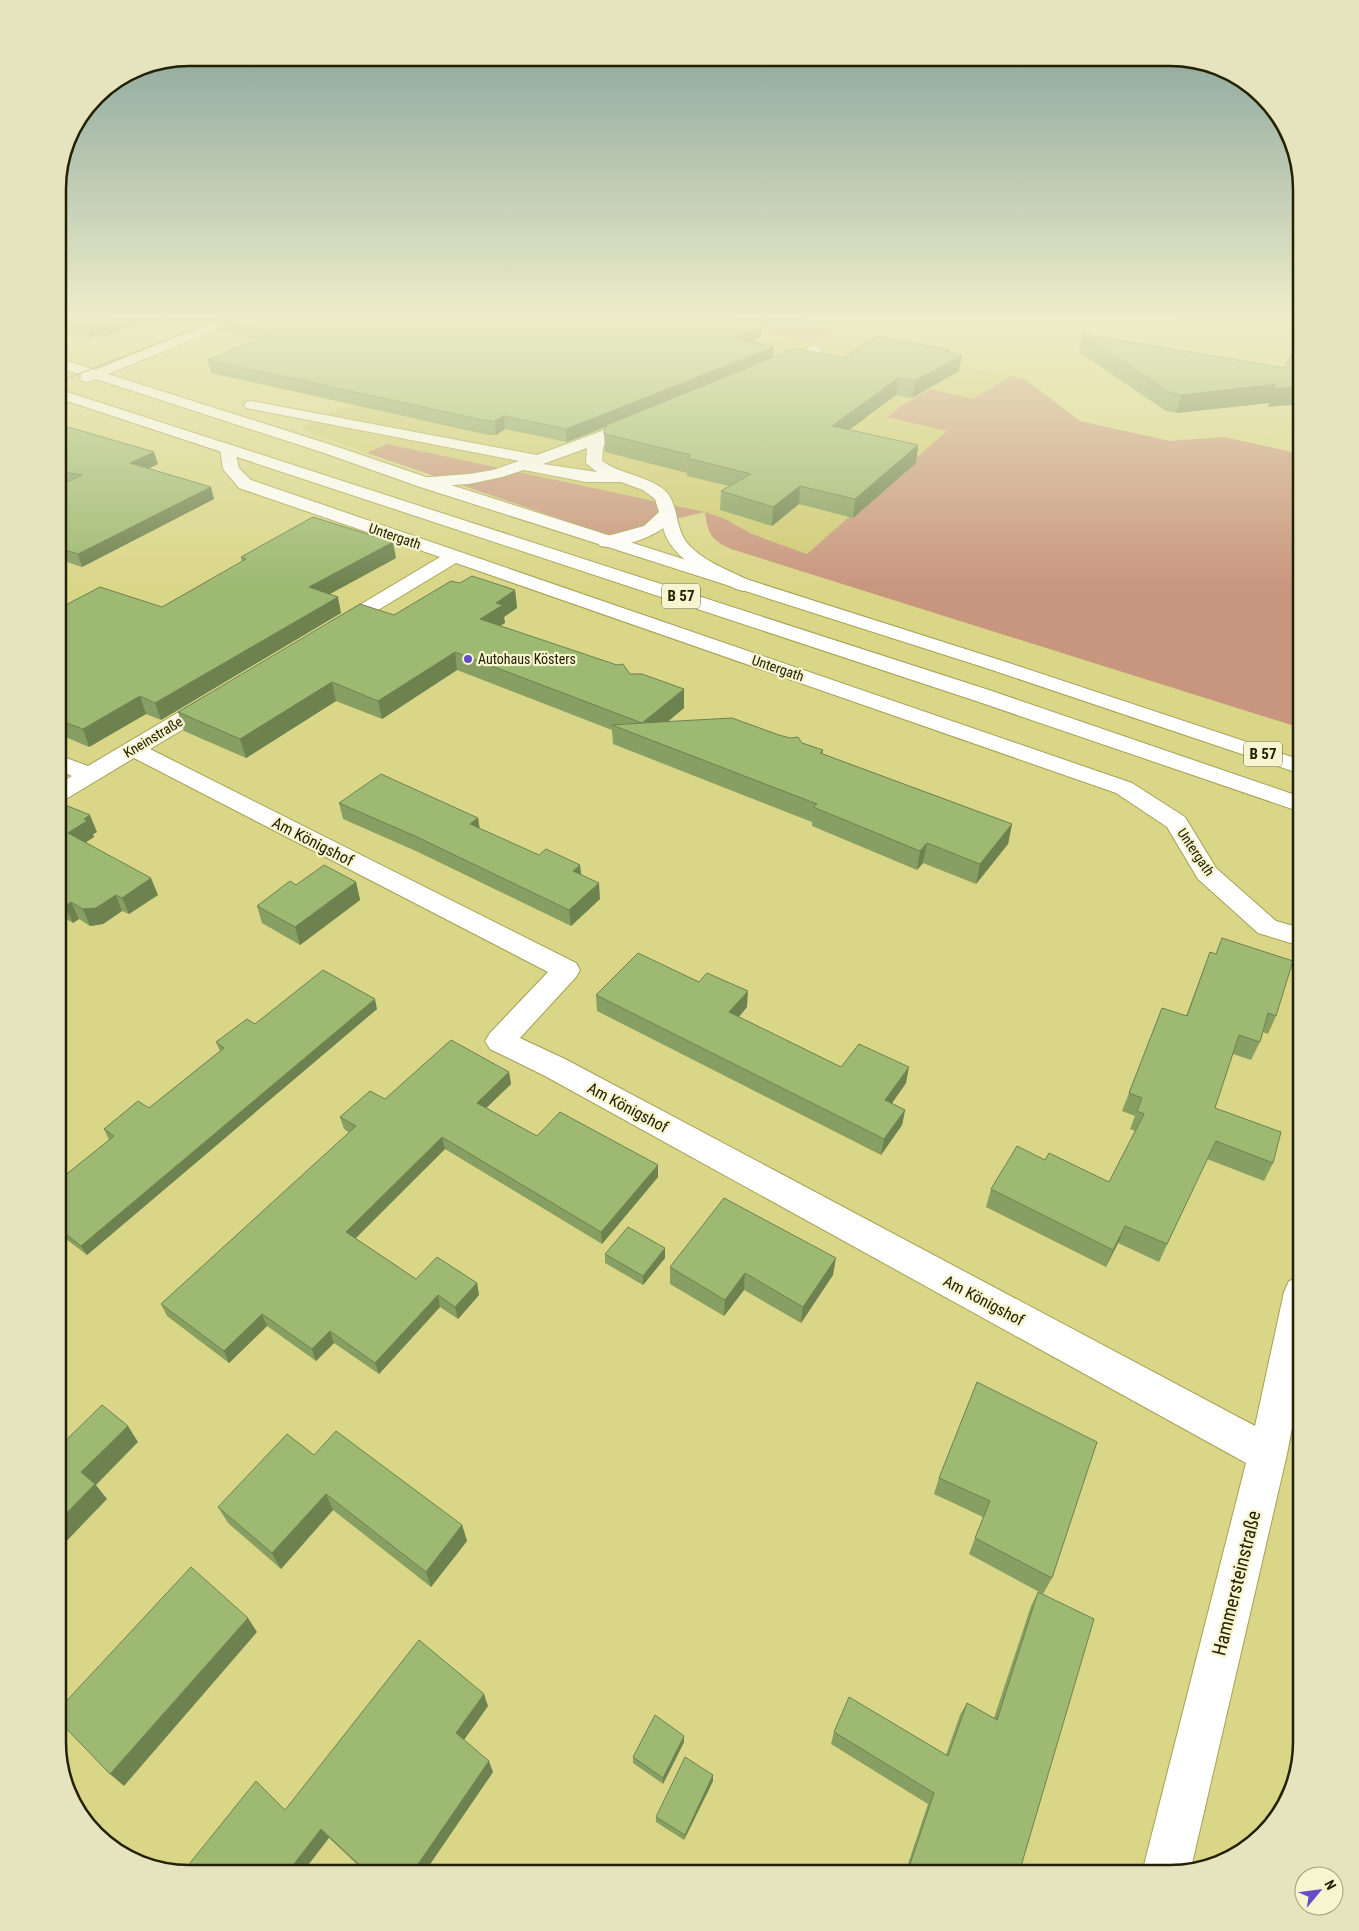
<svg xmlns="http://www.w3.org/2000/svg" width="1359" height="1931" font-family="'Roboto Condensed',sans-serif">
	<rect width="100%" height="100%" fill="#d9d688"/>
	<path fill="#cfcb74" d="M 534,317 L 690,317 L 815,342 L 843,342 L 1010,376 L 973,399 L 930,389 L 903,405 L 888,416 L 948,431 L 808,554 L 752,534 L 723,518 L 705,512 L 387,445 L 367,453 L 300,428 Z
		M 1156,317 L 1301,317 L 1301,356 L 1300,338 Z"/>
	<path fill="#c8967e" d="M 690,317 L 794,317 L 827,323 L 831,329 L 815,342 Z
		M 1010,376 L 1025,379 L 1080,421 L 1170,441 L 1224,437 L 1301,454 L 1301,728 L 731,549 C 711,540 708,534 705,512 L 608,535 L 367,453 L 387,444 L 705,512 L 723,518 L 752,534 L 807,554 L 947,431 L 887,417 L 903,405 L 930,389 L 973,399 Z"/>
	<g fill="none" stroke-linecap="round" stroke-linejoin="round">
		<g stroke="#a5a154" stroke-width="2">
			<path id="minor" d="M 815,345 L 822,349 L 820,352 L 781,368 L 776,369 L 769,365 L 771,362 Z
				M 251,401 L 537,455 L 634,419 L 644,419 L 647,422 L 644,425 L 607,440 L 603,448 L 602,461 C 620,474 644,475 662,488 C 679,501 674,523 685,540 C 699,560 729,570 750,581 L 752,585 L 750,589 L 743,591 L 736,589 C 708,574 672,561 663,528 C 651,538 615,550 600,546 L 597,542 L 600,538 L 644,526 L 659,512 L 655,499 L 643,490 L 621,482 L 586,482 L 524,470 L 502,477 L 469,484 L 423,487 L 417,486 L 415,482 L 417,478 L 469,474 L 493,470 L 519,461 L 246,408 L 244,405 L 246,402 ZM 587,448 L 586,463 L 597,472 L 543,464 Z
				M 228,444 L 234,446 L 239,468 L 251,480 L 1132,783 L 1185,817 L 1216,868 L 1276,921 L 1301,928 L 1301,946 L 1258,933 L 1198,879 L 1167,827 L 1116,793 L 456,563 L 345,630 L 338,632 L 331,630 L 328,626 L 331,622 L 440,557 L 239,488 L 223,469 L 220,449 L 222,446 Z
				M 214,695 L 222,696 L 225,701 L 222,706 L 150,749 L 576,963 L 580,970 L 576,977 L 520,1038 L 567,1060 L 1255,1426 L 1284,1292 L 1289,1281 L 1301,1277 L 1301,1380 L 1287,1454 L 1191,1868 L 1170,1873 L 1142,1873 L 1246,1463 L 545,1076 L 490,1049 L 485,1041 L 490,1033 L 548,972 L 134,758 L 66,799 L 58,801 L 58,784 L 72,776 L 58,770 L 58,755 L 88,766 L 206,696 Z"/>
		</g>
		<g stroke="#a5a154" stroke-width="2">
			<path id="major" d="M 225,317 L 241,317 L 240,320 L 108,374 L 338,447 L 429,478 L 1003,661 L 1301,760 L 1301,774 L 989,669 L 417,486 L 327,454 L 96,379 L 87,382 L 82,381 L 80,378 L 82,375 L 58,367 L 58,358 L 95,370 Z
				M 58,389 L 992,691 L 1301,797 L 1301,812 L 976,701 L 58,398 Z"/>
		</g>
		<use href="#minor" fill="#fff" fill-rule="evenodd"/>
		<use href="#major" fill="#fff" fill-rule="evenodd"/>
		<path stroke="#73713d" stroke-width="1" d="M 58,382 L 225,317"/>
	</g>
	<path fill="#879f62" d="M 58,317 L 723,317 L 762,324 L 761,336 L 751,343 L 774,347 L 773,357 L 844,358 L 948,352 L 962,355 L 959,371 L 912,398 L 896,395 L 849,430 L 918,445 L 916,463 L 853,518 L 799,504 L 772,526 L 720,510 L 721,491 L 729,486 L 687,476 L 687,473 L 605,452 L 604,434 L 606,427 L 567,442 L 505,429 L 496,435 L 488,435 L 211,373 L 208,360 L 257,339 L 218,331 L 215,319 L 197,326 L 164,319 L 146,326 L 135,325 L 103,337 L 96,335 L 89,338 L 67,333 L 58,334 Z
		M 1082,334 L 1284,368 L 1268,407 L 1269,403 L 1176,413 L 1166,411 L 1079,352 Z
		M 58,424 L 158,464 L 148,469 L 214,499 L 82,567 L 58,559 L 58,486 L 63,483 L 58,482 Z
		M 241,557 L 396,558 L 330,594 L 341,613 L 161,720 L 146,714 L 89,747 L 58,734 L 58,609 L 162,607 L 242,562 Z
		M 460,583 L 515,590 L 517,608 L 504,617 L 505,623 L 500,626 L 630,674 L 684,708 L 667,722 L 779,735 L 823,750 L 823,754 L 1012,824 L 1008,844 L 976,884 L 923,863 L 917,870 L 812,826 L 812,822 L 613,744 L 612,730 L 457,670 L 382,719 L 336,701 L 246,758 L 184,731 L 178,712 L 394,615 Z
		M 58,802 L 97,832 L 93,834 L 94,837 L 86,842 L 158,895 L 129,914 L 122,911 L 103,924 L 90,926 L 79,919 L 73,923 L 58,914 Z
		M 339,803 L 478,818 L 480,829 L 600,899 L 571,926 L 418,852 L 343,819 Z
		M 356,882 L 360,900 L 300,945 L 262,923 L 257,906 L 296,885 Z
		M 1210,952 L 1276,1016 L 1268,1034 L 1263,1032 L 1260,1042 L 1251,1060 L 1233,1054 L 1215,1108 L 1273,1163 L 1264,1181 L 1207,1159 L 1159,1262 L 1118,1243 L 1106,1267 L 986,1207 L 991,1189 L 1045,1160 L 1109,1182 L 1135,1131 L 1130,1129 L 1135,1116 L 1122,1111 L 1162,1008 L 1186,1016 Z
		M 596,995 L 747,1007 L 739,1017 L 841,1067 L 906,1083 L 892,1103 L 905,1110 L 902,1125 L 881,1155 L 597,1011 Z
		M 377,1009 L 87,1255 L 58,1233 L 58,1181 L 109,1140 L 104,1129 L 149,1108 L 220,1051 L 216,1042 L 255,1024 Z
		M 509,1072 L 511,1084 L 486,1108 L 537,1136 L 658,1165 L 658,1177 L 602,1244 L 445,1149 L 355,1238 L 416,1279 L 477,1283 L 479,1295 L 458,1319 L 440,1307 L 379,1374 L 334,1343 L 316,1361 L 267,1326 L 229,1363 L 167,1316 L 161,1304 L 350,1133 L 344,1129 L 340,1117 L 385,1099 Z
		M 665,1248 L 665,1258 L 643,1285 L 605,1263 L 605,1254 Z
		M 670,1267 L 833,1275 L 801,1323 L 744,1290 L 724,1316 L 670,1284 Z
		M 977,1382 L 1052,1578 L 1043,1594 L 969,1554 L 983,1517 L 934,1494 L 939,1478 Z
		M 314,1455 L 462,1525 L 467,1541 L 431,1587 L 333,1510 L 281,1569 L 228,1523 L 218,1507 Z
		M 1038,1592 L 1019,1873 L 905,1873 L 928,1804 L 831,1744 L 834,1732 L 946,1755 L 960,1715 L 967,1703 L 994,1718 L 1031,1606 Z
		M 488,1706 L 464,1740 L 493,1772 L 424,1873 L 366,1873 L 329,1838 L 285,1810 Z
		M 684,1742 L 663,1784 L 633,1763 L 633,1757 Z
		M 713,1781 L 684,1840 L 656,1822 L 656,1817 Z"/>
	<path fill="#6e8250" d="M 120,317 L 133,317 L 135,325 L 103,337 L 99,324 Z
		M 144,317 L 163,317 L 164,319 L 146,326 Z
		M 194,317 L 221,317 L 197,326 Z
		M 63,320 L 67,333 L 58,334 L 58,321 Z
		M 92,323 L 96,335 L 89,338 L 85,325 Z
		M 762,324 L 761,336 L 735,352 L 735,339 Z
		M 774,347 L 773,360 L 567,442 L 566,429 Z
		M 949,350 L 947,363 L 962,355 L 959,371 L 912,398 L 915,381 Z
		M 898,378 L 896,395 L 830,444 L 832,426 Z
		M 1276,384 L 1302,386 L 1302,404 L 1268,407 L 1269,403 L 1176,413 L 1181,395 Z
		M 504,416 L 505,429 L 496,435 L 495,421 Z
		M 918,445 L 916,463 L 853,518 L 855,499 Z
		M 154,452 L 158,464 L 133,476 L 130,463 Z
		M 800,486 L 799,504 L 772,526 L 773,507 Z
		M 211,487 L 214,499 L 82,567 L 78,554 Z
		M 393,542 L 396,558 L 313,603 L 309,587 Z
		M 515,590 L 517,608 L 504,617 L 505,623 L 482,637 L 480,619 L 496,603 Z
		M 338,597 L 341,613 L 161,720 L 155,703 Z
		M 455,652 L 457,670 L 382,719 L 378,701 Z
		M 332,682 L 336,701 L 246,758 L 240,739 Z
		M 684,689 L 684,708 L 647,739 L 642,723 Z
		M 140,696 L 146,714 L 89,747 L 83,729 Z
		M 90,815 L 97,832 L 93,834 L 94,837 L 75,849 L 68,833 L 84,819 Z
		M 478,818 L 480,833 L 470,824 Z
		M 1012,824 L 1008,844 L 976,884 L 980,864 Z
		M 927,843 L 923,863 L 917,870 L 920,851 Z
		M 580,865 L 582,881 L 573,871 Z
		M 151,878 L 158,895 L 129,914 L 122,898 Z
		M 356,882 L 360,900 L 300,945 L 295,927 Z
		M 599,883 L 600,899 L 571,926 L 569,910 Z
		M 116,895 L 122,911 L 103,924 L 90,926 L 83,909 Z
		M 71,902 L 79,919 L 73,923 L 65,906 Z
		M 748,991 L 747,1007 L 729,1028 L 729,1012 Z
		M 375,999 L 377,1009 L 87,1255 L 81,1246 Z
		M 909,1067 L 906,1083 L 883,1116 L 885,1100 Z
		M 509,1072 L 511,1084 L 479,1115 L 477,1103 Z
		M 58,1090 L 61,1096 L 58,1099 Z
		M 905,1110 L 902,1125 L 881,1155 L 884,1139 Z
		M 442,1137 L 445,1149 L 350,1244 L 346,1232 Z
		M 658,1165 L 658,1177 L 602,1244 L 601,1232 Z
		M 1125,1226 L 1118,1243 L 1106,1267 L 1113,1250 Z
		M 665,1248 L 665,1258 L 643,1285 L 643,1276 Z
		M 836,1258 L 833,1275 L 801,1323 L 803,1307 Z
		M 745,1273 L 744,1290 L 724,1316 L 725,1300 Z
		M 477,1283 L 479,1295 L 458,1319 L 455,1307 Z
		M 438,1295 L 440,1307 L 379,1374 L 375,1363 Z
		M 262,1314 L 267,1326 L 229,1363 L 224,1351 Z
		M 330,1331 L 334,1343 L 316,1361 L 312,1349 Z
		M 128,1426 L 138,1442 L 96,1485 L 107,1499 L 58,1550 L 58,1522 L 81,1472 Z
		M 326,1494 L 333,1510 L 281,1569 L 272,1553 Z
		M 462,1525 L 467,1541 L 431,1587 L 426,1572 Z
		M 248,1618 L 257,1632 L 124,1786 L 110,1774 Z
		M 484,1694 L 488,1706 L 461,1744 L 456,1733 Z
		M 684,1736 L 684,1742 L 663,1784 L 663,1778 Z
		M 489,1761 L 493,1772 L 424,1873 L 412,1873 Z
		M 713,1775 L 713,1781 L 684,1840 L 685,1835 Z
		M 321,1829 L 329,1838 L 302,1873 L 287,1873 Z"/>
	<path fill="#9db972" stroke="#6e8250" d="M 58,317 L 120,317 L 99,324 L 92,323 L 85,325 L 63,320 L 58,321 Z
		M 220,317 L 723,317 L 762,324 L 735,339 L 774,347 L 566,429 L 504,416 L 495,421 L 487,421 L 208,360 L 276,331 L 215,319 Z
		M 1302,333 L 1302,386 L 1273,389 L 1276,384 L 1181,395 L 1171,393 L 1082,334 L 1284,368 Z
		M 876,336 L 949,350 L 946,351 L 962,355 L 915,381 L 898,378 L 832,426 L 918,445 L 855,499 L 800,486 L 773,507 L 721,491 L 751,474 L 687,458 L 691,455 L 604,434 L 604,431 L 607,425 L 796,348 L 844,358 Z
		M 58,424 L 154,452 L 130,463 L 211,487 L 78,554 L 58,548 L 58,486 L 82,475 L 58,471 Z
		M 313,517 L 393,542 L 309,587 L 338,597 L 155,703 L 140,696 L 83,729 L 58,720 L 58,609 L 100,587 L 162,607 L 246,559 L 241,557 Z
		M 472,576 L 515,590 L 496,603 L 503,605 L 480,619 L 617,665 L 623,664 L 630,674 L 642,674 L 684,689 L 642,723 L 732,718 L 779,735 L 790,738 L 798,737 L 802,743 L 823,750 L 820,753 L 1012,824 L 980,864 L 927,843 L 920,851 L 813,807 L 817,804 L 612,725 L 642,723 L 455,652 L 378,701 L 332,682 L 240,739 L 178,712 L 360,604 L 394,615 L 451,581 L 460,583 Z
		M 381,774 L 478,818 L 470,824 L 539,855 L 546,849 L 580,865 L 573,871 L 599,883 L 569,910 L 415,836 L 339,803 Z
		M 58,802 L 90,815 L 84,819 L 87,821 L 68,833 L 151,878 L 122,898 L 116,895 L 96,908 L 83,909 L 71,902 L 65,906 L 58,902 Z
		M 324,865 L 356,882 L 295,927 L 257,906 L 290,881 L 296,885 Z
		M 1222,938 L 1293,961 L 1276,1016 L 1268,1013 L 1260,1042 L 1239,1035 L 1215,1108 L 1281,1132 L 1273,1163 L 1216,1141 L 1167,1244 L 1125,1226 L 1113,1250 L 991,1189 L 1017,1146 L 1045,1160 L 1049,1153 L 1109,1182 L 1144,1114 L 1137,1111 L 1142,1098 L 1129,1093 L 1162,1008 L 1187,1016 L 1210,952 L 1216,954 Z
		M 638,953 L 699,982 L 707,973 L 748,991 L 729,1012 L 841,1067 L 859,1044 L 909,1067 L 885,1100 L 905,1110 L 884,1139 L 596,995 Z
		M 323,970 L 375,999 L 81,1246 L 58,1228 L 58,1181 L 114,1136 L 104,1129 L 138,1101 L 149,1108 L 224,1048 L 216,1042 L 247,1019 L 255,1024 Z
		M 451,1040 L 509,1072 L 477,1103 L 537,1136 L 560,1112 L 658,1165 L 601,1232 L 442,1137 L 346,1232 L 416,1279 L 437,1257 L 477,1283 L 455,1307 L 438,1295 L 375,1363 L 330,1331 L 312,1349 L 262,1314 L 224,1351 L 161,1304 L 356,1126 L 340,1117 L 370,1091 L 385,1099 Z
		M 724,1198 L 836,1258 L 803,1307 L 745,1273 L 725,1300 L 670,1267 Z
		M 628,1227 L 665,1248 L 643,1276 L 605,1254 Z
		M 977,1382 L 1097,1442 L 1052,1578 L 975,1538 L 990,1501 L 939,1478 Z
		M 102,1405 L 128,1426 L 81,1472 L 95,1484 L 58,1522 L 58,1448 Z
		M 336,1431 L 462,1525 L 426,1572 L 326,1494 L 272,1553 L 218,1507 L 287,1434 L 314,1455 Z
		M 191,1567 L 248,1618 L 110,1774 L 58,1720 L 58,1710 Z
		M 1038,1592 L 1094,1619 L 1019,1873 L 907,1873 L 934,1793 L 834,1732 L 849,1697 L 948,1756 L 967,1703 L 997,1720 Z
		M 419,1640 L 484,1694 L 456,1733 L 489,1761 L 412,1873 L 368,1873 L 321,1829 L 287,1873 L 182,1873 L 256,1781 L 285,1810 Z
		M 655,1715 L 684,1736 L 663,1778 L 633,1757 Z
		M 685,1757 L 713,1775 L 685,1835 L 656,1817 Z"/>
	<linearGradient id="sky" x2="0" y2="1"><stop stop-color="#7f9e97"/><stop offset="0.54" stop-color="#eeedc9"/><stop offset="1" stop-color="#eeedc9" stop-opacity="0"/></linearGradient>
	<rect width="1359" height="587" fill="url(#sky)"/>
	<circle fill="#634ec7" stroke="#f6f5cf" stroke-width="2" cx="468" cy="659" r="5"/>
	<g text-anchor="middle" stroke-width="4.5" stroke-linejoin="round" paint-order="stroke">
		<g font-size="14" fill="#232101" stroke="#f6f5cf">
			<text transform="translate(395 536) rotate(19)" y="5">Untergath</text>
			<text transform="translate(778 668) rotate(19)" y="5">Untergath</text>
			<text transform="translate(153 737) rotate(-31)" y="5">Kneinstraße</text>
			<text transform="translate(1196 852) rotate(56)" y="5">Untergath</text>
		</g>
		<g font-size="14" fill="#232101" stroke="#f6f5cf" text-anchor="start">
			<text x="478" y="664">Autohaus Kösters</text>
		</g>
		<g fill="#f6f5cf" stroke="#62613f" stroke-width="1">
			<rect x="662" y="583.5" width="38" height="25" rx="4"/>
			<rect x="1244" y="741.5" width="38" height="25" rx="4"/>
		</g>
		<g font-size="15" font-weight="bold" fill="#232101">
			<text x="681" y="601">B 57</text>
			<text x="1263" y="759">B 57</text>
		</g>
		<g font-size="16" fill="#232101" stroke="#f6f5cf">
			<text transform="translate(313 841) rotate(27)" y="6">Am Königshof</text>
			<text transform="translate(628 1107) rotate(28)" y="6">Am Königshof</text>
			<text transform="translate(984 1300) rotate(28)" y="6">Am Königshof</text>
		</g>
		<g font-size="19" fill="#232101" stroke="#f6f5cf">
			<text transform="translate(1236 1583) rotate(-76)" y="7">Hammersteinstraße</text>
		</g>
	</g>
	<path d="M0 0H1359V1931H0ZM189 66H1170A123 123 0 0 1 1293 189V1742A123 123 0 0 1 1170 1865H189A123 123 0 0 1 66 1742V189A123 123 0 0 1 189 66Z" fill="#e5e4bf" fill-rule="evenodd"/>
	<path fill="none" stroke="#232101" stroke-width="2.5" d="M189 66H1170A123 123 0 0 1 1293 189V1742A123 123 0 0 1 1170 1865H189A123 123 0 0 1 66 1742V189A123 123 0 0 1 189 66Z"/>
	<g transform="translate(1319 1891) rotate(61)"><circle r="24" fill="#f6f5cf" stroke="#a2a07d"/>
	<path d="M0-4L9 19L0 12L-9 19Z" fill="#634ec7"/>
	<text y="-8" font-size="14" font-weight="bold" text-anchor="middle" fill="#232101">N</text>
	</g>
</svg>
